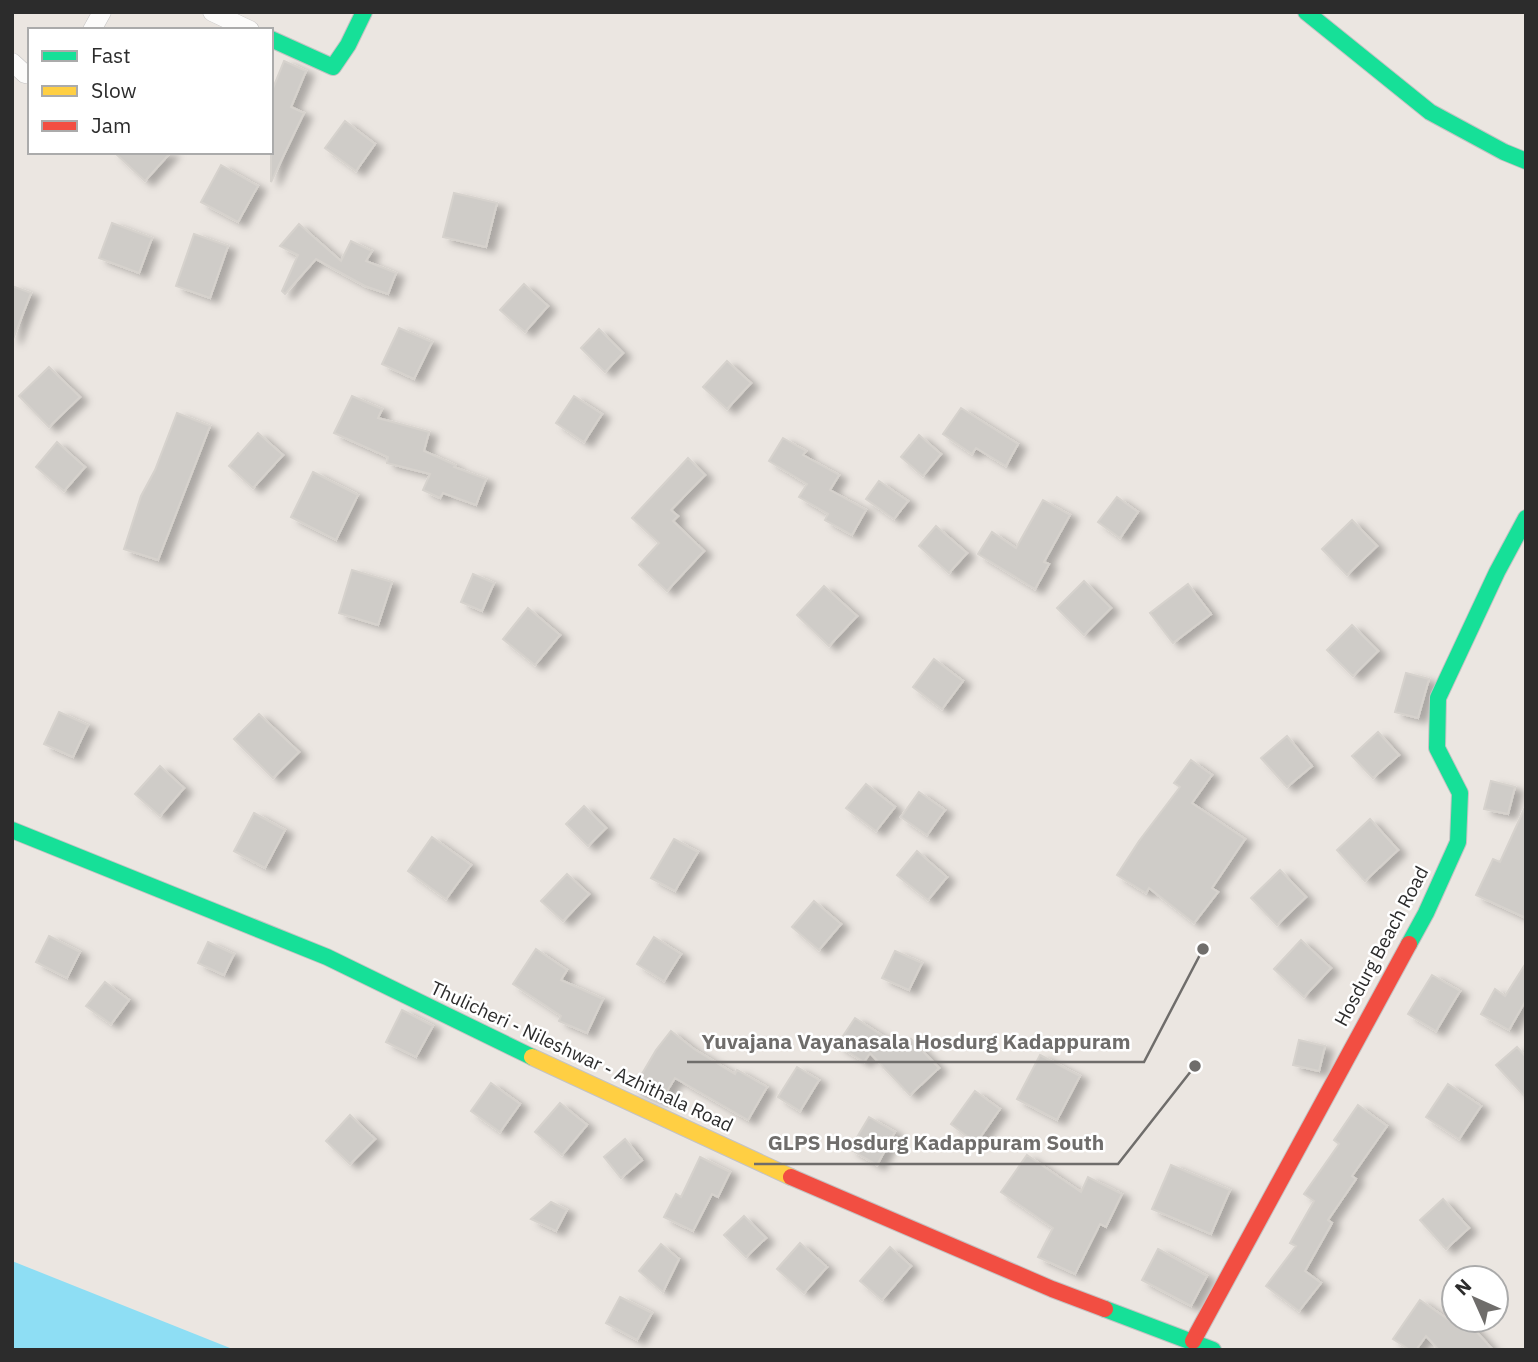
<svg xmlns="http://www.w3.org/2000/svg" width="1538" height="1362" font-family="'IBM Plex Sans',sans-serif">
	<defs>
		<filter id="shadow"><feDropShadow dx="8" dy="4.5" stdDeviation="3.5" flood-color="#0004"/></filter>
	</defs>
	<rect width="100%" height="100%" fill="#ebe6e1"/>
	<path fill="#8edef4" d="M 12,1261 L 235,1350 L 12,1350 Z"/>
	<path fill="#cfccc8" stroke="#d6d2cd" stroke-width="2" filter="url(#shadow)" d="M 284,61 L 306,71 L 291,107 L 304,113 L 271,182 L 271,93 Z
		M 345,121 L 375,144 L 356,171 L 325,148 Z
		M 114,152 L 171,152 L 145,181 Z
		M 221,165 L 258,186 L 238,222 L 201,202 Z
		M 454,193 L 497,203 L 486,247 L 443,237 Z
		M 112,223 L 152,238 L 139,273 L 99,258 Z
		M 299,224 L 341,261 L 351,241 L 372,251 L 366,261 L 396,273 L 388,294 L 365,286 L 316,259 L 285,294 L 282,291 L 298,255 L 280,246 Z
		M 194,234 L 228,246 L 210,298 L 176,286 Z
		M 524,284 L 548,306 L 525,332 L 500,310 Z
		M 12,286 L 31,293 L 13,339 L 12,339 Z
		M 399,328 L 432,342 L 414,379 L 382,364 Z
		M 599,329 L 623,353 L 605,372 L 581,348 Z
		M 727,361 L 751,383 L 727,409 L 703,387 Z
		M 49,367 L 80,397 L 49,427 L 19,396 Z
		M 352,396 L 382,409 L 378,418 L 429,432 L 424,451 L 455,465 L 454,467 L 486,479 L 476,505 L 443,493 L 440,498 L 423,490 L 430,474 L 387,463 L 388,457 L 334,433 Z
		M 574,396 L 602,414 L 584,442 L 556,423 Z
		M 961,408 L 1018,444 L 1006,466 L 976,448 L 972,454 L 943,434 Z
		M 177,413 L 210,426 L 158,560 L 124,549 L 141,496 L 155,470 Z
		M 258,433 L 283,455 L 253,488 L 229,466 Z
		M 919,435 L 941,454 L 923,476 L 901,457 Z
		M 783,438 L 806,451 L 803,455 L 839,475 L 830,490 L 866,510 L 852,535 L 825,520 L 828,514 L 799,497 L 807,484 L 769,461 Z
		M 57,442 L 85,467 L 64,491 L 36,467 Z
		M 688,458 L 705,475 L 671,510 L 678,516 L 673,521 L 704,551 L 667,591 L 639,565 L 659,543 L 632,518 Z
		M 313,472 L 358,495 L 336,540 L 291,517 Z
		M 879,481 L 908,501 L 894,519 L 866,499 Z
		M 1117,497 L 1138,512 L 1120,538 L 1098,522 Z
		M 1043,500 L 1070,515 L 1044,562 L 1049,564 L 1035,589 L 978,554 L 992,532 L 1016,548 Z
		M 1352,520 L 1377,546 L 1347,575 L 1322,549 Z
		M 936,526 L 967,553 L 949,573 L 919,546 Z
		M 352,570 L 392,582 L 378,625 L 339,613 Z
		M 473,574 L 494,583 L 482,611 L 461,602 Z
		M 1084,581 L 1111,608 L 1084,635 L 1057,608 Z
		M 1188,584 L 1211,614 L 1173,643 L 1150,613 Z
		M 824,586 L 857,616 L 829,646 L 797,615 Z
		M 528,608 L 560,635 L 535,665 L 503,639 Z
		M 1352,625 L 1378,651 L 1353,676 L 1327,650 Z
		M 934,659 L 963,681 L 942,709 L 913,687 Z
		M 1406,673 L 1429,679 L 1418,718 L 1395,712 Z
		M 59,712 L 88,725 L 73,757 L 44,744 Z
		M 259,714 L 299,752 L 273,778 L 234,739 Z
		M 1378,732 L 1399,755 L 1373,778 L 1352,756 Z
		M 1287,736 L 1312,766 L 1287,787 L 1261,758 Z
		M 1191,760 L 1212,775 L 1192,803 L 1245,839 L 1212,888 L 1218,892 L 1194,923 L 1149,888 L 1146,893 L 1117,875 L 1139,841 L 1180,787 L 1174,783 Z
		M 160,766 L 184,788 L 160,816 L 135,794 Z
		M 1491,781 L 1515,787 L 1508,814 L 1484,809 Z
		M 866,784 L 895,807 L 876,831 L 846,808 Z
		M 919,792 L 945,810 L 927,835 L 901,817 Z
		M 1526,805 L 1526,918 L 1476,895 L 1493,859 L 1500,862 Z
		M 584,806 L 606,828 L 588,846 L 566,824 Z
		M 254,813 L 285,830 L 265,868 L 234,851 Z
		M 1370,819 L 1398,850 L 1365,881 L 1337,850 Z
		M 432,837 L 471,865 L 446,899 L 408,871 Z
		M 674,839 L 698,852 L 675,891 L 651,878 Z
		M 917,851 L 947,877 L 928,900 L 897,875 Z
		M 1280,870 L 1306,897 L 1277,925 L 1251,898 Z
		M 567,874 L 589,894 L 563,921 L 541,901 Z
		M 814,901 L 841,924 L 819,950 L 792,927 Z
		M 49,936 L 80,952 L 67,978 L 36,962 Z
		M 654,937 L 681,954 L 664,981 L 637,964 Z
		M 1301,940 L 1331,968 L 1304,997 L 1274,969 Z
		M 208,942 L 234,954 L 224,975 L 198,963 Z
		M 536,949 L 567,970 L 561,980 L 603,999 L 587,1033 L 559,1021 L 561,1016 L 513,984 Z
		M 895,951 L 922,963 L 909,990 L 882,978 Z
		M 1526,963 L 1526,1000 L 1509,1030 L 1481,1014 L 1495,989 L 1505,996 Z
		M 1432,975 L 1460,991 L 1436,1031 L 1408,1014 Z
		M 105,982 L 129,1000 L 111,1024 L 86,1006 Z
		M 402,1010 L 433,1026 L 416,1057 L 386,1042 Z
		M 855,1018 L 902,1048 L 911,1039 L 939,1068 L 910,1095 L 870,1053 L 864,1062 L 837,1045 Z
		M 671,1031 L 694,1049 L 735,1074 L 737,1070 L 767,1087 L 748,1120 L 675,1078 L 661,1101 L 633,1089 L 656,1050 Z
		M 1299,1040 L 1325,1046 L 1319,1071 L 1293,1065 Z
		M 1517,1047 L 1526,1057 L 1526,1098 L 1496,1065 Z
		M 1040,1055 L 1080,1076 L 1057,1120 L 1017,1099 Z
		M 797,1067 L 819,1080 L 800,1111 L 778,1097 Z
		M 491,1083 L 520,1104 L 500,1132 L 471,1111 Z
		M 1448,1084 L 1481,1106 L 1459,1139 L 1426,1117 Z
		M 975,1091 L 1000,1109 L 976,1143 L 951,1124 Z
		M 560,1103 L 587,1125 L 562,1155 L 535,1132 Z
		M 1358,1105 L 1387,1126 L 1352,1176 L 1356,1179 L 1328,1220 L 1332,1223 L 1305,1271 L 1321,1283 L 1299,1311 L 1266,1286 L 1296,1246 L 1290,1243 L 1314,1201 L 1304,1194 L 1339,1144 L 1334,1140 Z
		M 350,1115 L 375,1139 L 350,1164 L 326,1141 Z
		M 869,1117 L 895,1132 L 877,1165 L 850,1149 Z
		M 625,1139 L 642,1160 L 621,1178 L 604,1157 Z
		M 1027,1155 L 1081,1192 L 1088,1177 L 1122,1194 L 1106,1227 L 1100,1224 L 1075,1274 L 1038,1257 L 1053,1228 L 1001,1192 Z
		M 700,1157 L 730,1172 L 718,1197 L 712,1194 L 693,1231 L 664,1217 L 676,1194 L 681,1197 Z
		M 1171,1165 L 1230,1190 L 1211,1234 L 1152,1209 Z
		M 1443,1199 L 1469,1228 L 1446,1249 L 1420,1220 Z
		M 551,1202 L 567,1210 L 556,1231 L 531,1219 Z
		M 744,1216 L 766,1238 L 746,1257 L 724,1235 Z
		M 800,1243 L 827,1267 L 804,1293 L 777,1269 Z
		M 661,1244 L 679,1259 L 663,1292 L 639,1271 Z
		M 890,1247 L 911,1266 L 882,1300 L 860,1281 Z
		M 1158,1249 L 1207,1276 L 1191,1306 L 1142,1280 Z
		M 620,1297 L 652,1313 L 637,1340 L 606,1323 Z
		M 1420,1300 L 1456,1325 L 1461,1320 L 1466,1320 L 1493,1350 L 1439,1350 L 1426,1336 L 1416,1350 L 1410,1350 L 1393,1339 Z"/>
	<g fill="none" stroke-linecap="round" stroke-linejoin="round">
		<g stroke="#c4c3c3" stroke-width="19">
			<path id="street" d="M 212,12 L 250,30
				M 92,30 L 102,12
				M 12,62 L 25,74 L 30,75"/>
		</g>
		<g stroke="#c4c3c3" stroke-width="18">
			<path id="fast" d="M 1306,12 L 1430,112 L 1504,152 L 1526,161
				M 271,39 L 333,67 L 348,45 L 364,12
				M 12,830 L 327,957 L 532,1057
				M 1409,944 L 1426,913 L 1458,842 L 1460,793 L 1437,748 L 1438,698 L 1497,572 L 1526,518
				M 1105,1309 L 1213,1350"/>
		</g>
		<g stroke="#c4c3c3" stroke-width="18">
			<path id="slow" d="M 532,1057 L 791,1177"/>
		</g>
		<g stroke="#c4c3c3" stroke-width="18">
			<path id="jam" d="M 791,1177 L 1052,1289 L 1105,1309
				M 1193,1341 L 1409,944"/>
		</g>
		<use href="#street" stroke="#fcfbfa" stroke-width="18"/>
		<use href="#fast" stroke="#16e098" stroke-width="16"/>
		<use href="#slow" stroke="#ffcf43" stroke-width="16"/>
		<use href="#jam" stroke="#f24e42" stroke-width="16"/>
	</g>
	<g text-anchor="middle" stroke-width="5" stroke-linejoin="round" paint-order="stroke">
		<g font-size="19" fill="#2c2c2c" stroke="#fff">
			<text transform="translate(1381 946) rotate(-62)" y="7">Hosdurg Beach Road</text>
			<text transform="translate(582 1056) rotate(25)" y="7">Thulicheri - Nileshwar - Azhithala Road</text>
		</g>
	</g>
	<path fill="none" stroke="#6f6d6b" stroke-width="2.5" d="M1203 949L1144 1062H687M1195 1066L1118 1164H754"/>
	<g fill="#6f6d6b" stroke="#fff" stroke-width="2.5">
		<circle cx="1203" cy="949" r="7"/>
		<circle cx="1195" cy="1066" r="7"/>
	</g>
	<g font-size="21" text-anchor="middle" font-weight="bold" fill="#6f6d6b" stroke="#fff" stroke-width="5" stroke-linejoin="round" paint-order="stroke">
		<text x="916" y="1049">Yuvajana Vayanasala Hosdurg Kadappuram</text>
		<text x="936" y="1150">GLPS Hosdurg Kadappuram South</text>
	</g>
	<rect width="1538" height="1362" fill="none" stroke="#2c2c2c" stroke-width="28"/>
	<rect x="28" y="28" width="245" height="126" fill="#ffffff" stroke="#ababab" stroke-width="2"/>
	<rect x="42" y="51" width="35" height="10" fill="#16e098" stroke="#ababab" stroke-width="2"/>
	<text x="91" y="63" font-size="21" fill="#2c2c2c">Fast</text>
	<rect x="42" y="86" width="35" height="10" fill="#ffcf43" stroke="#ababab" stroke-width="2"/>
	<text x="91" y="98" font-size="21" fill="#2c2c2c">Slow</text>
	<rect x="42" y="121" width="35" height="10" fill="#f24e42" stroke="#ababab" stroke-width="2"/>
	<text x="91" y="133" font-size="21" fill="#2c2c2c">Jam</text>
	<g transform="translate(1475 1299) rotate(315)"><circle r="33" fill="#ffffff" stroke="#ababab" stroke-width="2"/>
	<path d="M0-5L12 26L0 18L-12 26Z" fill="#6f6d6b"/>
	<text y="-10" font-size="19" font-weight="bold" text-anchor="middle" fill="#2c2c2c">N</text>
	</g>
</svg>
